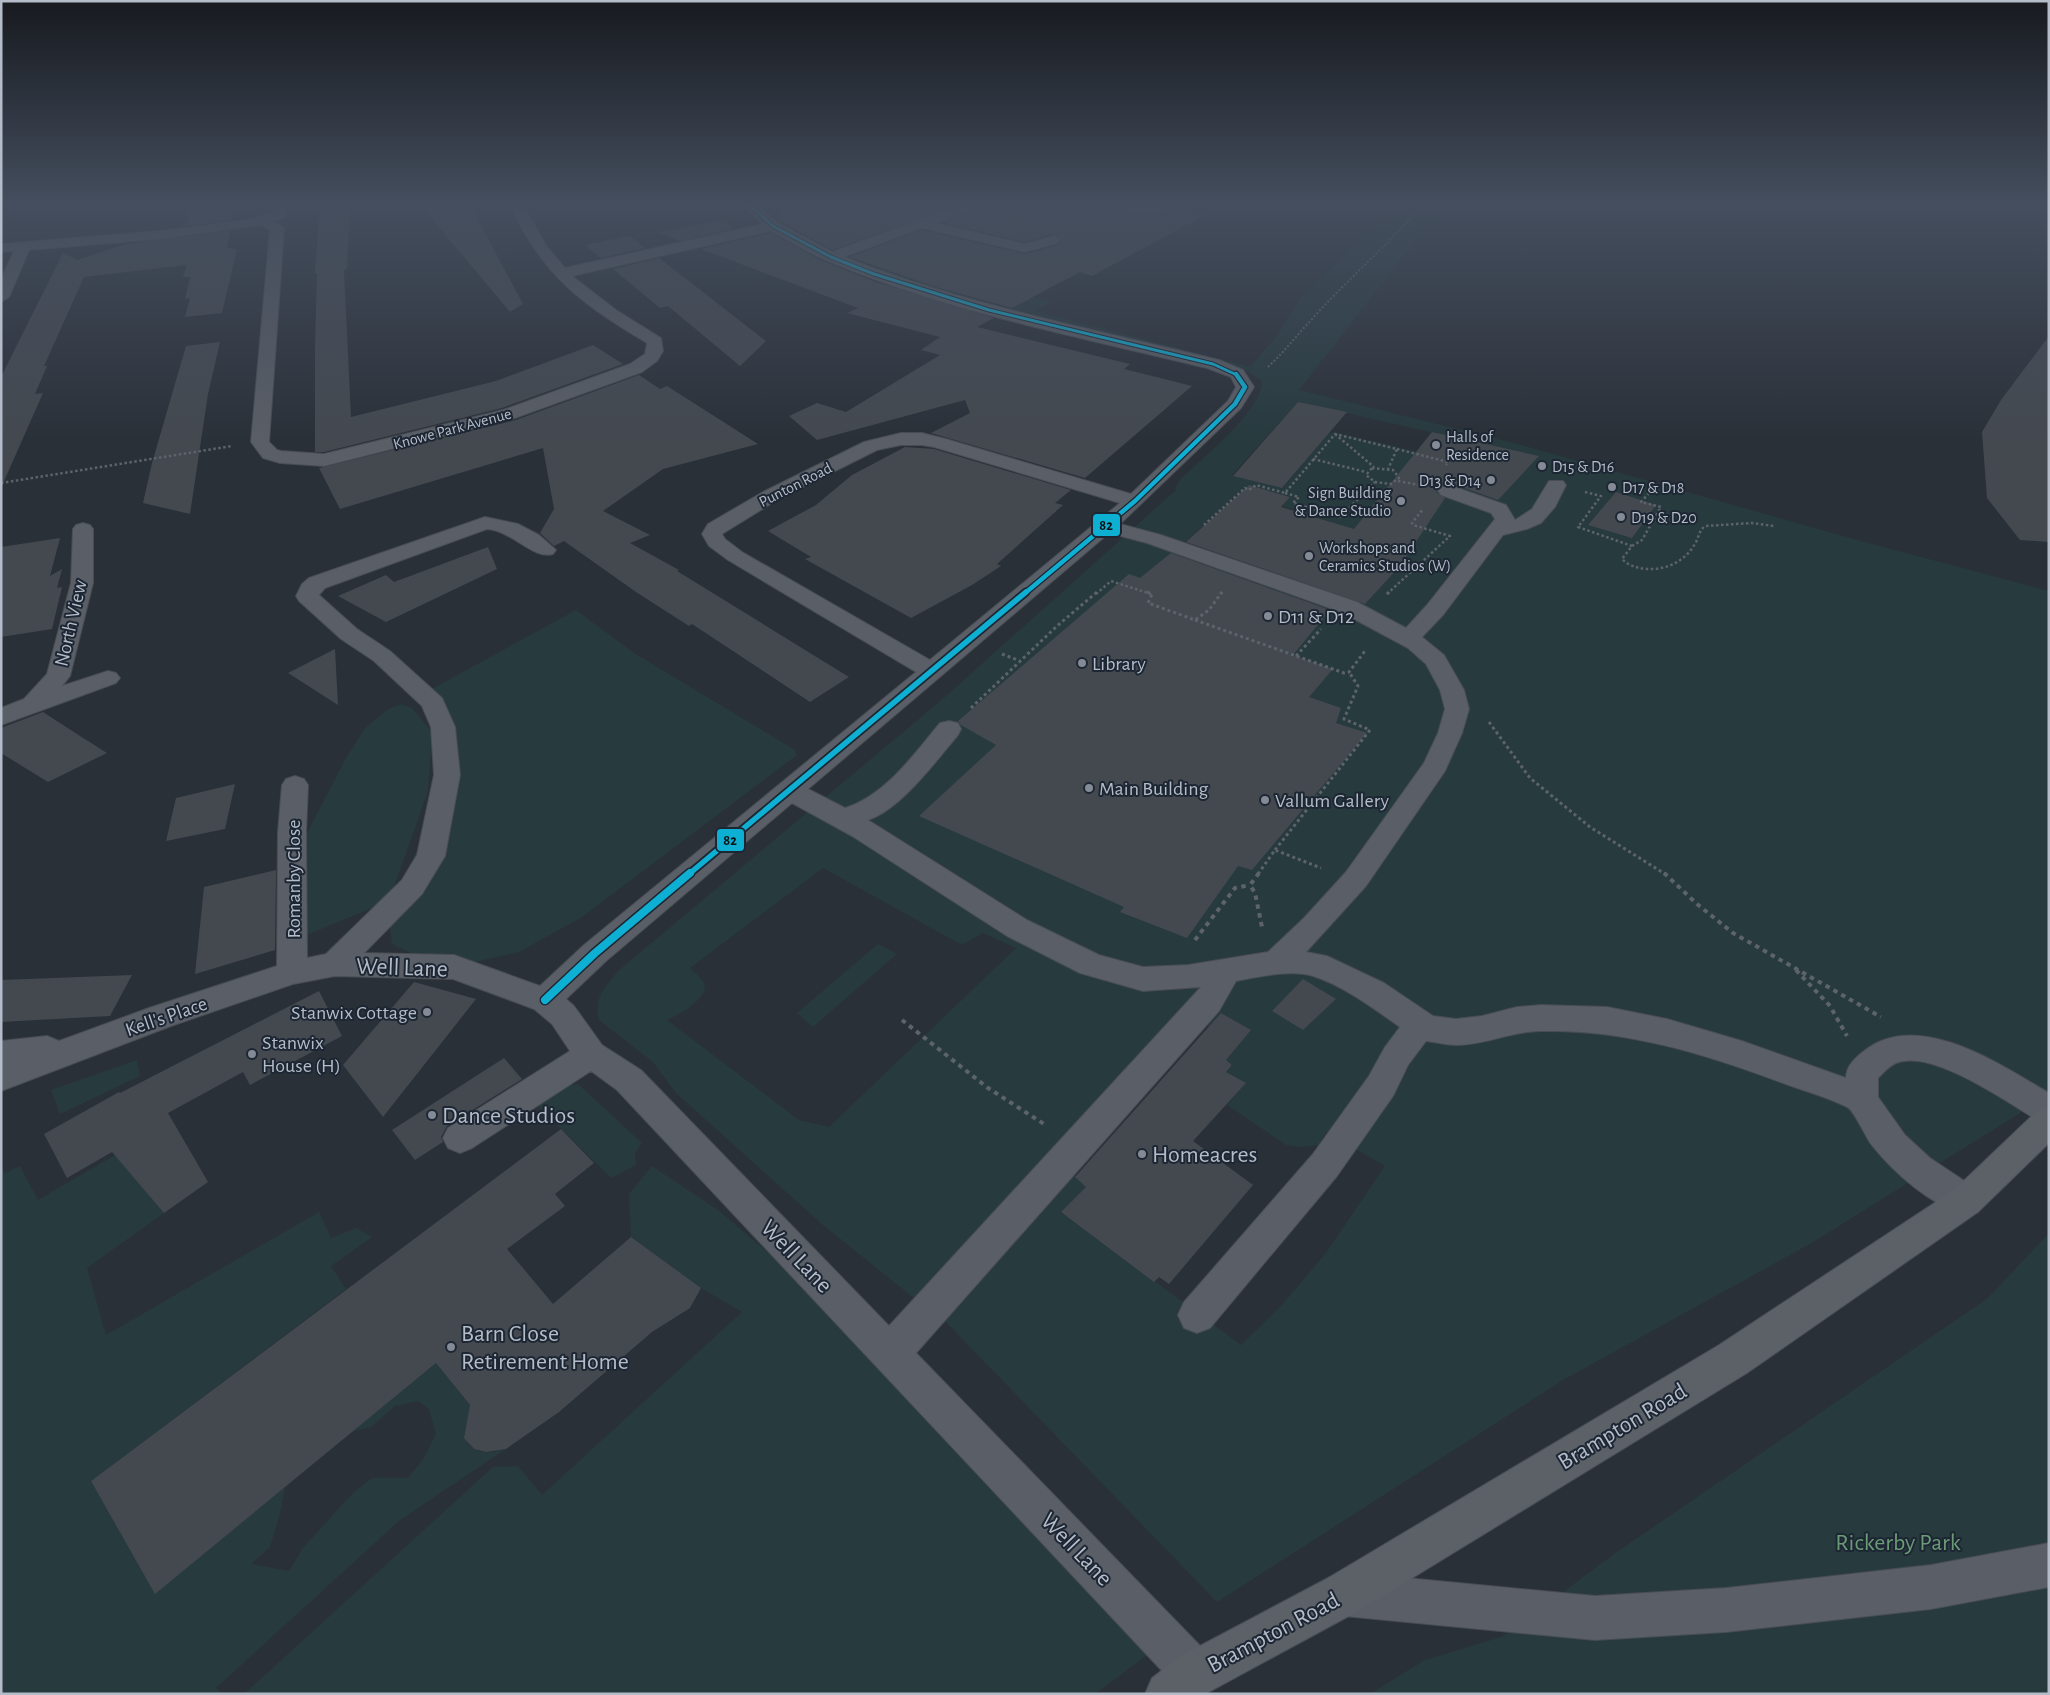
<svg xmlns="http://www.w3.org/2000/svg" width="2050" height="1695" font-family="'Alegreya Sans',sans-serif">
	<rect width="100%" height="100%" fill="#2a3038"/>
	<path fill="#273a3e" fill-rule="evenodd" d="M 1400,203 L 1450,203 L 1414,243 L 1299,390 L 1514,443 L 1857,540 L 2049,591 L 2049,1095 L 1810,1244 L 1563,1380 L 1217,1602 L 940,1316 L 915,1299 L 823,1225 L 676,1093 L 653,1062 L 599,1020 C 594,996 604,989 618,971 L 945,697 L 1176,490 L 1175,488 L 1180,480 C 1201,459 1263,410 1262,381 L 1242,368 L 1219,360 L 949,293 L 898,277 L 861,260 L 949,275 L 1052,301 L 1035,311 L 1250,367 L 1276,337 L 1302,296 ZM 1298,402 L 1483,444 L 1419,452 L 1333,432 L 1328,434 L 1283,488 L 1232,475 ZM 1259,488 L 1290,497 L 1282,506 L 1328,521 L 1374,541 L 1400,566 L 1365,604 L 1181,546 L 1241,491 L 1252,494 ZM 823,868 L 962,945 L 983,933 L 1016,948 L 829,1127 L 799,1120 L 667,1020 C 678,1015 705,1001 705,986 C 704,979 695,973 690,968 ZM 1221,1013 L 1251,1030 L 1226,1060 L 1232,1065 L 1226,1072 L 1245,1084 L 1227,1105 L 1286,1145 L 1300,1147 L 1319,1145 L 1326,1132 L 1385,1166 L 1326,1253 L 1281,1306 L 1241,1345 L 1061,1212 L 1089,1184 L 1071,1173 L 1201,1022 L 1210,1027 Z
		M 576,610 L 634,653 L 795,750 L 797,755 L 582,917 L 519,952 L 470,963 L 431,963 L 392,944 L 390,926 L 400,885 L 419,846 L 439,767 L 430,690 Z
		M 401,704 L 412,708 L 432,732 L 428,791 L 389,901 L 292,941 L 305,837 L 346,758 L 365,728 L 387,710 Z
		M 878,944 L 897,954 L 813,1027 L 797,1013 Z
		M 137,1060 L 140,1076 L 60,1114 L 51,1090 Z
		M 578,1084 L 642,1143 L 635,1153 L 636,1165 L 611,1178 L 534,1102 L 556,1088 Z
		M 146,1137 L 150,1196 L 164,1213 L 87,1268 L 106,1335 L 319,1212 L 331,1238 L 356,1228 L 372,1237 L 331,1266 L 346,1289 L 91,1481 L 155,1593 L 285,1487 L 280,1514 L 270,1547 L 251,1564 L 289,1571 L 303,1548 L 353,1493 L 372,1478 L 408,1478 L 424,1458 L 436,1434 L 429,1409 L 418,1401 L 395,1406 L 371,1427 L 353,1431 L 436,1363 L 473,1409 C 462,1425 460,1450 485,1452 C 492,1453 500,1450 506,1449 L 400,1520 L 216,1688 L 223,1694 L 1,1694 L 1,1166 L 5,1173 L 20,1166 L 38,1200 Z
		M 652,1166 L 718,1210 L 896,1362 L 1159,1646 L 1095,1694 L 244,1694 L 493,1467 L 518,1466 L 542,1495 L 742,1312 L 701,1288 L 631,1237 L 629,1194 Z
		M 2049,1233 L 2049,1694 L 1370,1694 L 1423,1661 L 1504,1636 L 1614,1554 L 1988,1298 Z"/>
	<path fill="#444950" d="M 235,203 L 232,220 L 175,227 L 188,223 L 185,205 Z
		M 320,203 L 350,203 L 347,269 L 344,270 L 351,417 L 496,381 L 593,345 L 623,364 L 502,408 L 324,452 L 315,452 L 315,347 L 317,273 L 315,273 Z
		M 783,203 L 963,203 L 832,250 L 774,217 L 781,215 Z
		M 995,203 L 1129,203 L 1121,209 L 1125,214 L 1163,215 L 1172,210 L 1168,206 L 1205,215 L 1092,276 L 1080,272 L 1012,308 L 936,287 L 849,257 L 922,230 L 1025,254 L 1058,245 L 1062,241 L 1052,234 L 1025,242 L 943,223 Z
		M 470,205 L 523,304 L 510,312 L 422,207 Z
		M 725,220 L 733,229 L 680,241 L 657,232 Z
		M 230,231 L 227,248 L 237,249 L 222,313 L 185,317 L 190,298 L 185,299 L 190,277 L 183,277 L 187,265 L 84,277 L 44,366 L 47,366 L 35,394 L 43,393 L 1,488 L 1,377 L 63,253 L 77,260 L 126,244 Z
		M 771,233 L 820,260 L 873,281 L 994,318 L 977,327 L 1130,364 L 1124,369 L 1192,386 L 1085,478 L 931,433 L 970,413 L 965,400 L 817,440 L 789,416 L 817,403 L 846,412 L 940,355 L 921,350 L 940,337 L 847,313 L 858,308 L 701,249 Z
		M 630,236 L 645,248 L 601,258 L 585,245 Z
		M 659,258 L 766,341 L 740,366 L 668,306 L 660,308 L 613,269 Z
		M 2049,336 L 2049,542 L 2020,540 L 1987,498 L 1982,432 L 2001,400 Z
		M 220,342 L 208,394 L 190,514 L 143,503 L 152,463 L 186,346 Z
		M 639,375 L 660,389 L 667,386 L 758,444 L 663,469 L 603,511 L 650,535 L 630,543 L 679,570 L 677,571 L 849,677 L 810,702 L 692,624 L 689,626 L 636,592 L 564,541 L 554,546 L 540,533 L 554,509 L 543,448 L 340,509 L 319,468 L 516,420 Z
		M 1298,402 L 1347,412 L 1282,488 L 1233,476 Z
		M 1432,432 L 1539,456 L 1498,500 L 1456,485 L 1440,486 L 1436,492 L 1445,498 L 1400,566 L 1365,604 L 1186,542 L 1249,485 L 1290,497 L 1281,507 L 1354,529 Z
		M 905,447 L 934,449 L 1071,490 L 1055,503 L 1063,505 L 997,564 L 1001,566 L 972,585 L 911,618 L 805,559 L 811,557 L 768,531 L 816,505 L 852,475 Z
		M 1616,492 L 1656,505 L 1632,538 L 1588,525 Z
		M 60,538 L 50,576 L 62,569 L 57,588 L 62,587 L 52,629 L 1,637 L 1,547 Z
		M 488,547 L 497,569 L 386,622 L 338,596 L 386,575 L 394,582 Z
		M 1171,553 L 1330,610 L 1293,655 L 1333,669 L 1309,697 L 1341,708 L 1336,723 L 1367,733 L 1252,870 L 1238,866 L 1187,938 L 1120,912 L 1124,907 L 919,816 L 996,745 L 961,725 L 958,721 L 1129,574 L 1140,578 Z
		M 335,649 L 338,705 L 288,673 Z
		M 43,712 L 80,736 L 107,753 L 48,782 L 1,753 L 1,728 Z
		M 235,784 L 225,829 L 166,841 L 176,798 Z
		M 276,870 L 275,950 L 195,974 L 204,887 Z
		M 132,975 L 110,1016 L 1,1022 L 1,980 Z
		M 1303,979 L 1336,999 L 1303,1030 L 1272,1011 Z
		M 414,982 L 476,999 L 383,1117 L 343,1065 Z
		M 319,991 L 342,1036 L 250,1085 L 243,1072 L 168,1113 L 208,1182 L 164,1213 L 112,1152 L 67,1178 L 44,1134 L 119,1092 L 120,1093 Z
		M 1221,1013 L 1251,1030 L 1226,1060 L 1232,1065 L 1226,1072 L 1246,1083 L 1193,1141 L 1253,1185 L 1169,1284 L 1159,1277 L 1154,1282 L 1061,1212 L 1086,1187 L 1075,1177 Z
		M 504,1058 L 522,1079 L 447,1126 L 441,1137 L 443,1142 L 415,1160 L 392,1130 Z
		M 561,1129 L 594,1163 L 555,1194 L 565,1206 L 507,1249 L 553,1304 L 631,1237 L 701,1288 L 690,1308 L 652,1332 L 559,1412 L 506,1449 L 486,1452 L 474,1449 L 464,1438 L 470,1405 L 436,1363 L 155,1594 L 91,1481 Z"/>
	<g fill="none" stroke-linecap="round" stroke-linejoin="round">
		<g stroke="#484c53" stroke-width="2">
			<path id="minor" d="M 275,203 L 289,203 L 285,216 L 274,221 L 284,228 L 269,442 L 277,450 L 281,451 L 324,454 L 503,410 L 630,364 L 645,354 L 647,343 C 579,302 543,276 509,203 L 522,203 L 547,247 L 565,268 L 763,224 L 741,203 L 755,203 L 778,223 L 832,252 L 946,210 L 971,203 L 993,203 L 936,223 L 1025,244 L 1053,236 L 1060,240 L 1058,243 L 1025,252 L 922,228 L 844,257 C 965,305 1093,329 1219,360 L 1243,370 L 1254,387 L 1241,408 L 1120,524 L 1161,535 L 1357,602 L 1406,628 L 1427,605 L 1495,519 L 1491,513 L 1441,495 L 1438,491 L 1441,487 L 1455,487 L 1506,505 L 1515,520 L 1532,509 L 1549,481 L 1563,481 L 1566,485 L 1555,507 L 1541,523 L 1527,529 L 1503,535 L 1443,615 L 1422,637 L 1444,655 L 1464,690 L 1469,709 L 1462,733 L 1445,771 L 1366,886 L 1306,952 L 1327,956 L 1384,983 L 1433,1016 L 1456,1019 L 1482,1016 L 1517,1007 L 1541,1005 L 1607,1007 L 1667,1019 L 1742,1041 L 1846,1078 C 1846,1066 1855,1058 1864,1051 C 1918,1008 2001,1065 2049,1093 L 2049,1124 L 2037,1120 C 2007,1102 1931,1048 1896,1063 C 1889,1066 1883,1073 1878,1078 L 1878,1097 L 1905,1135 L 1930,1158 L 1978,1190 L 1984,1201 L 1978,1212 L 1966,1217 C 1930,1203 1895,1175 1871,1144 C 1865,1136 1854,1110 1847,1107 C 1827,1097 1804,1091 1783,1083 C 1705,1054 1626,1029 1541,1031 C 1512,1031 1485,1045 1456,1045 C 1446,1045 1436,1042 1426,1041 L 1408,1065 L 1393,1096 L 1337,1176 L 1210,1328 L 1197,1333 L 1184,1328 L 1178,1315 L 1184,1302 L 1313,1154 L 1369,1076 L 1385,1047 L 1400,1027 C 1373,1008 1344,986 1313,976 C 1291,969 1258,977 1236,981 L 1219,1011 L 916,1353 L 1211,1657 L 1218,1673 L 1211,1689 C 1199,1694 1191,1694 1179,1689 L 617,1090 L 591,1071 L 472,1148 L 460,1153 L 448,1148 L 443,1138 L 448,1128 L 570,1051 L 552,1024 L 534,1009 L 453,979 L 335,976 L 293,984 L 171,1026 L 1,1091 L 1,1041 L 47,1036 L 59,1041 L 149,1008 L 277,966 L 278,832 L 282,785 L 286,779 L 295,776 L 304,779 L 308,785 L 306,832 L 307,958 L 326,954 L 402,880 L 417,855 L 434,775 L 431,727 L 422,706 L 374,661 L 341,639 L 299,601 L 296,596 L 302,584 L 309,578 L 485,517 L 518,524 L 539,535 L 556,550 L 553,554 C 533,560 513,531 487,529 L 325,588 L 319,595 L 357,629 L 390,651 L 442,698 L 455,727 L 460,775 L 445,856 L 422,894 L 364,953 L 454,955 L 540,986 L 584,945 L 916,672 L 728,560 L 709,546 L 702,534 L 708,524 L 763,492 L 864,442 L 901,433 L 922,433 L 946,439 L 1131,494 L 1228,401 L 1236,387 L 1231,377 L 1207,368 C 1080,337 949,312 828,261 C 808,253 790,241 771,231 L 572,276 L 616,310 L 661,338 L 663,351 L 657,361 L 642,372 L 515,418 L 324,466 L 280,463 L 263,458 L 251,442 L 270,230 L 261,225 L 160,239 L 29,250 L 9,297 L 1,302 L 1,279 L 14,251 L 1,252 L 1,244 L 160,231 L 247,220 L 271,213 ZM 901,445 L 922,445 L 934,447 L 1120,503 L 930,660 L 742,552 L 725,539 L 722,534 L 777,500 L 877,450 ZM 1109,533 L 1147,543 L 1341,612 L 1408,648 L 1426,664 L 1440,690 L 1445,709 L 1438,733 L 1424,763 L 1346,872 L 1304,918 L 1268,952 L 1188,965 L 1143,967 L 1099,955 L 1027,920 L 868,820 C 901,809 936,761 958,735 L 961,729 L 958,723 L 949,721 L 940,723 C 914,754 885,796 845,808 L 808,789 ZM 792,803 L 852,836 L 1007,936 L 1080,973 L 1143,991 L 1201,987 L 889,1326 L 641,1070 L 602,1045 L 574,1006 L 566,999 L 606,961 Z
				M 1130,205 L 1163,205 L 1170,209 L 1163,213 L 1125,212 L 1123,209 Z
				M 83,523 L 90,525 L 93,529 L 93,583 L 70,676 L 62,686 L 108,671 L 116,673 L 120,678 L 116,683 L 1,725 L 1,708 L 24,699 L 47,674 L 71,583 L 73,529 L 76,525 Z
				M 2049,1543 L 2049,1587 L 1931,1609 L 1726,1632 L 1595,1640 L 1344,1616 L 1328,1610 L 1322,1594 L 1328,1578 L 1344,1572 L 1595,1596 L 1726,1588 L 1931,1565 Z"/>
		</g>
		<g stroke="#484c55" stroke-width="2">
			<path id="major" d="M 2049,1107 L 2049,1143 L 1978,1212 L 1747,1373 L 1360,1610 L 1205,1694 L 1145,1694 L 1152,1678 L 1179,1657 L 1328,1578 L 1719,1345 L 1954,1190 L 2037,1111 Z"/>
		</g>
		<path stroke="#5d636a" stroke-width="2" stroke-dasharray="2 2" stroke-linecap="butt" d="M 1268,367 C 1284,352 1297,335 1312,319 C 1348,279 1389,244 1424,203"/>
		<path stroke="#5d636a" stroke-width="2.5" stroke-dasharray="2.5 2.5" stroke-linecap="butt" d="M 1335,434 L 1374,467
			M 1397,449 L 1448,462 L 1446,465
			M 1313,459 L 1366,472
			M 1372,468 L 1393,470 L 1399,478 L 1391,484 L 1375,482 L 1366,475 Z
			M 1398,481 L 1419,485
			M 1,483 L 232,446
			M 1585,492 L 1601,496 L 1578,527 L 1632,546 L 1622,559 C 1629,566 1637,568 1647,569 C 1667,570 1686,561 1696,542 C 1699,536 1699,531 1705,526 L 1752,523 L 1774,526
			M 1285,493 L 1299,497 L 1293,503 L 1340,517 L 1375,482
			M 1204,525 L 1245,488 L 1249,490 L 1256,485 L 1285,493 L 1335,434 L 1397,449 L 1388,469
			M 1632,546 L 1642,540 L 1661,507 L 1641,502 L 1650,492
			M 1096,594 L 1111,581 L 1151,594
			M 1221,594 L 1222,592
			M 1387,594 L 1450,536 L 1413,525 L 1412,523 L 1423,509"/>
		<path stroke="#5d636a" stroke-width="3" stroke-dasharray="3 3" stroke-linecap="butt" d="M 1147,592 L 1152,594 L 1148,603 L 1195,620 L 1209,610 L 1222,592
			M 1387,594 L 1389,592
			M 1195,620 L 1344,673 L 1349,672 L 1365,651
			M 1002,654 L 1020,661
			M 1296,656 L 1321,629
			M 971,708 L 1057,626 L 1097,592
			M 1489,722 L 1530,778 L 1590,827 L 1665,874
			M 1275,850 L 1370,730 L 1344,719 L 1358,686 L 1349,672
			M 1258,874 L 1275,850 L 1321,868"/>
		<path stroke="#5d636a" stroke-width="4" stroke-dasharray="4.5 4.5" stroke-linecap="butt" d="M 1259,873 L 1250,885 L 1255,893 L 1262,927
			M 1664,873 L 1697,904 L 1733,933 L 1881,1017
			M 1195,940 L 1235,888 L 1250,885
			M 1796,970 L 1830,1006 L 1847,1036
			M 902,1020 L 988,1088 L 1044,1124"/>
		<use href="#minor" fill="#5a5e66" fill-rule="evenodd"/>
		<use href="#major" fill="#5c6168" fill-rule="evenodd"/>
		<g stroke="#1d2633" stroke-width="5">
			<path id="bus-1-far3" d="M 747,203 L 773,226 L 831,257 L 874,274 L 989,310 L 1213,364 L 1237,375"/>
		</g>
		<g stroke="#1d2633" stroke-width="7">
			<path id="bus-1-far2" d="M 1024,594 L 1135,501 L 1235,404 L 1245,387 L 1236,374"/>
		</g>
		<g stroke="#1d2633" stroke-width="9">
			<path id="bus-1-far1" d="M 689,874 L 1026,592"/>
		</g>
		<g stroke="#1d2633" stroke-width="11">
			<path id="bus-1" d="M 545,1000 L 595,953 L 690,873"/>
		</g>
		<use href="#bus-1-far3" stroke="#0dafd3" stroke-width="3"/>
		<use href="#bus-1-far2" stroke="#0dafd3" stroke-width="4.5"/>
		<use href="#bus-1-far1" stroke="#0dafd3" stroke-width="5.5"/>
		<use href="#bus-1" stroke="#0dafd3" stroke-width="8"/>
	</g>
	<linearGradient id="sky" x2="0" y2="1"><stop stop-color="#171a1f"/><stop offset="0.46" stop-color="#444e5e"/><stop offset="1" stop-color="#444e5e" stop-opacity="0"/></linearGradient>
	<rect width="2050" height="441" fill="url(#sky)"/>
	<g fill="#848b96" stroke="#1d2633" stroke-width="2">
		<circle cx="1436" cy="445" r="5"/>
		<circle cx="1542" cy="466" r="5"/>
		<circle cx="1491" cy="480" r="5"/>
		<circle cx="1612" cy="487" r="5"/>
		<circle cx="1401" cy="501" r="5"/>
		<circle cx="1621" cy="517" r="5"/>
		<circle cx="1309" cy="556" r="5"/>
		<circle cx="1268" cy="616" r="5"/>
		<circle cx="1082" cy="663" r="5"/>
		<circle cx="1089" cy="788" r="5"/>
		<circle cx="1265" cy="800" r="5"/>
		<circle cx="427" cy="1012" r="5"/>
		<circle cx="252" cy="1054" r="5"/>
		<circle cx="432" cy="1115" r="5"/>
		<circle cx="1142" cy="1154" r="5"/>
		<circle cx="451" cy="1347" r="5"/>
	</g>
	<g text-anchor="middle" stroke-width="4" stroke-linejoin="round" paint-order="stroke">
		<g font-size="16" fill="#b4bcc9" stroke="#1d2633">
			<text transform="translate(452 428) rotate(-15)" y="6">Knowe Park Avenue</text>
			<text transform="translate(795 484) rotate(-27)" y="6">Punton Road</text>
		</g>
		<g font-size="16" fill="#b4bcc9" stroke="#1d2633" text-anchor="start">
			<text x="1446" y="442">Halls of<tspan x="1446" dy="18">Residence</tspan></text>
			<text x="1552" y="472">D15 &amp; D16</text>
			<text x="1481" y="486" text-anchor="end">D13 &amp; D14</text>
			<text x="1622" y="493">D17 &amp; D18</text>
			<text x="1391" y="498" text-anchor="end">Sign Building<tspan x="1391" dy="18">&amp; Dance Studio</tspan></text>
			<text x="1631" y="523">D19 &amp; D20</text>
			<text x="1319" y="553">Workshops and<tspan x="1319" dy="18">Ceramics Studios (W)</tspan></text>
		</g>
		<g font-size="20" fill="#b4bcc9" stroke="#1d2633" text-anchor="start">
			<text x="1278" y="623">D11 &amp; D12</text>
			<text x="1092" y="670">Library</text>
			<text x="1099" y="795">Main Building</text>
			<text x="1275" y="807">Vallum Gallery</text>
			<text x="417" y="1019" text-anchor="end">Stanwix Cottage</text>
			<text x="262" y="1049">Stanwix<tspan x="262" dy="23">House (H)</tspan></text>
		</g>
		<g font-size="20" fill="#b4bcc9" stroke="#1d2633">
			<text transform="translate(70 623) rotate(-77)" y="7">North View</text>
			<text transform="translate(293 879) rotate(-90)" y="7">Romanby Close</text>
			<text transform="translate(166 1016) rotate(-19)" y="7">Kell's Place</text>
		</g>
		<g font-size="24" fill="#b4bcc9" stroke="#1d2633">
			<text transform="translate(402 967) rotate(2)" y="8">Well Lane</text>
			<text transform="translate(797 1256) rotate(46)" y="8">Well Lane</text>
			<text transform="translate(1622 1426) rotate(-31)" y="8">Brampton Road</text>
			<text transform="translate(1077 1549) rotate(46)" y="8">Well Lane</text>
			<text transform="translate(1273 1632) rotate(-28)" y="8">Brampton Road</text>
		</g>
		<g font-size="24" fill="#b4bcc9" stroke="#1d2633" text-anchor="start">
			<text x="442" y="1123">Dance Studios</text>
			<text x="1152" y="1162">Homeacres</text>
			<text x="461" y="1341">Barn Close<tspan x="461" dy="28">Retirement Home</tspan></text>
		</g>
		<g font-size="24" fill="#6b9a76" stroke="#1d2633">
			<text x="1898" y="1550">Rickerby Park</text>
		</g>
	</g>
	<g stroke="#1d2633" stroke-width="2">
		<rect x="1092" y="513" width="29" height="24" rx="5" fill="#0dafd3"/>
		<rect x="716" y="828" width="29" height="24" rx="5" fill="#0dafd3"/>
	</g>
	<g font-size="14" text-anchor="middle" font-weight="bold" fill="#111">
		<text x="1106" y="530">82</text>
		<text x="730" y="845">82</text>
	</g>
	<rect width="2050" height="1695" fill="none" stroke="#b4bcc9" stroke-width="5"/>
</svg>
